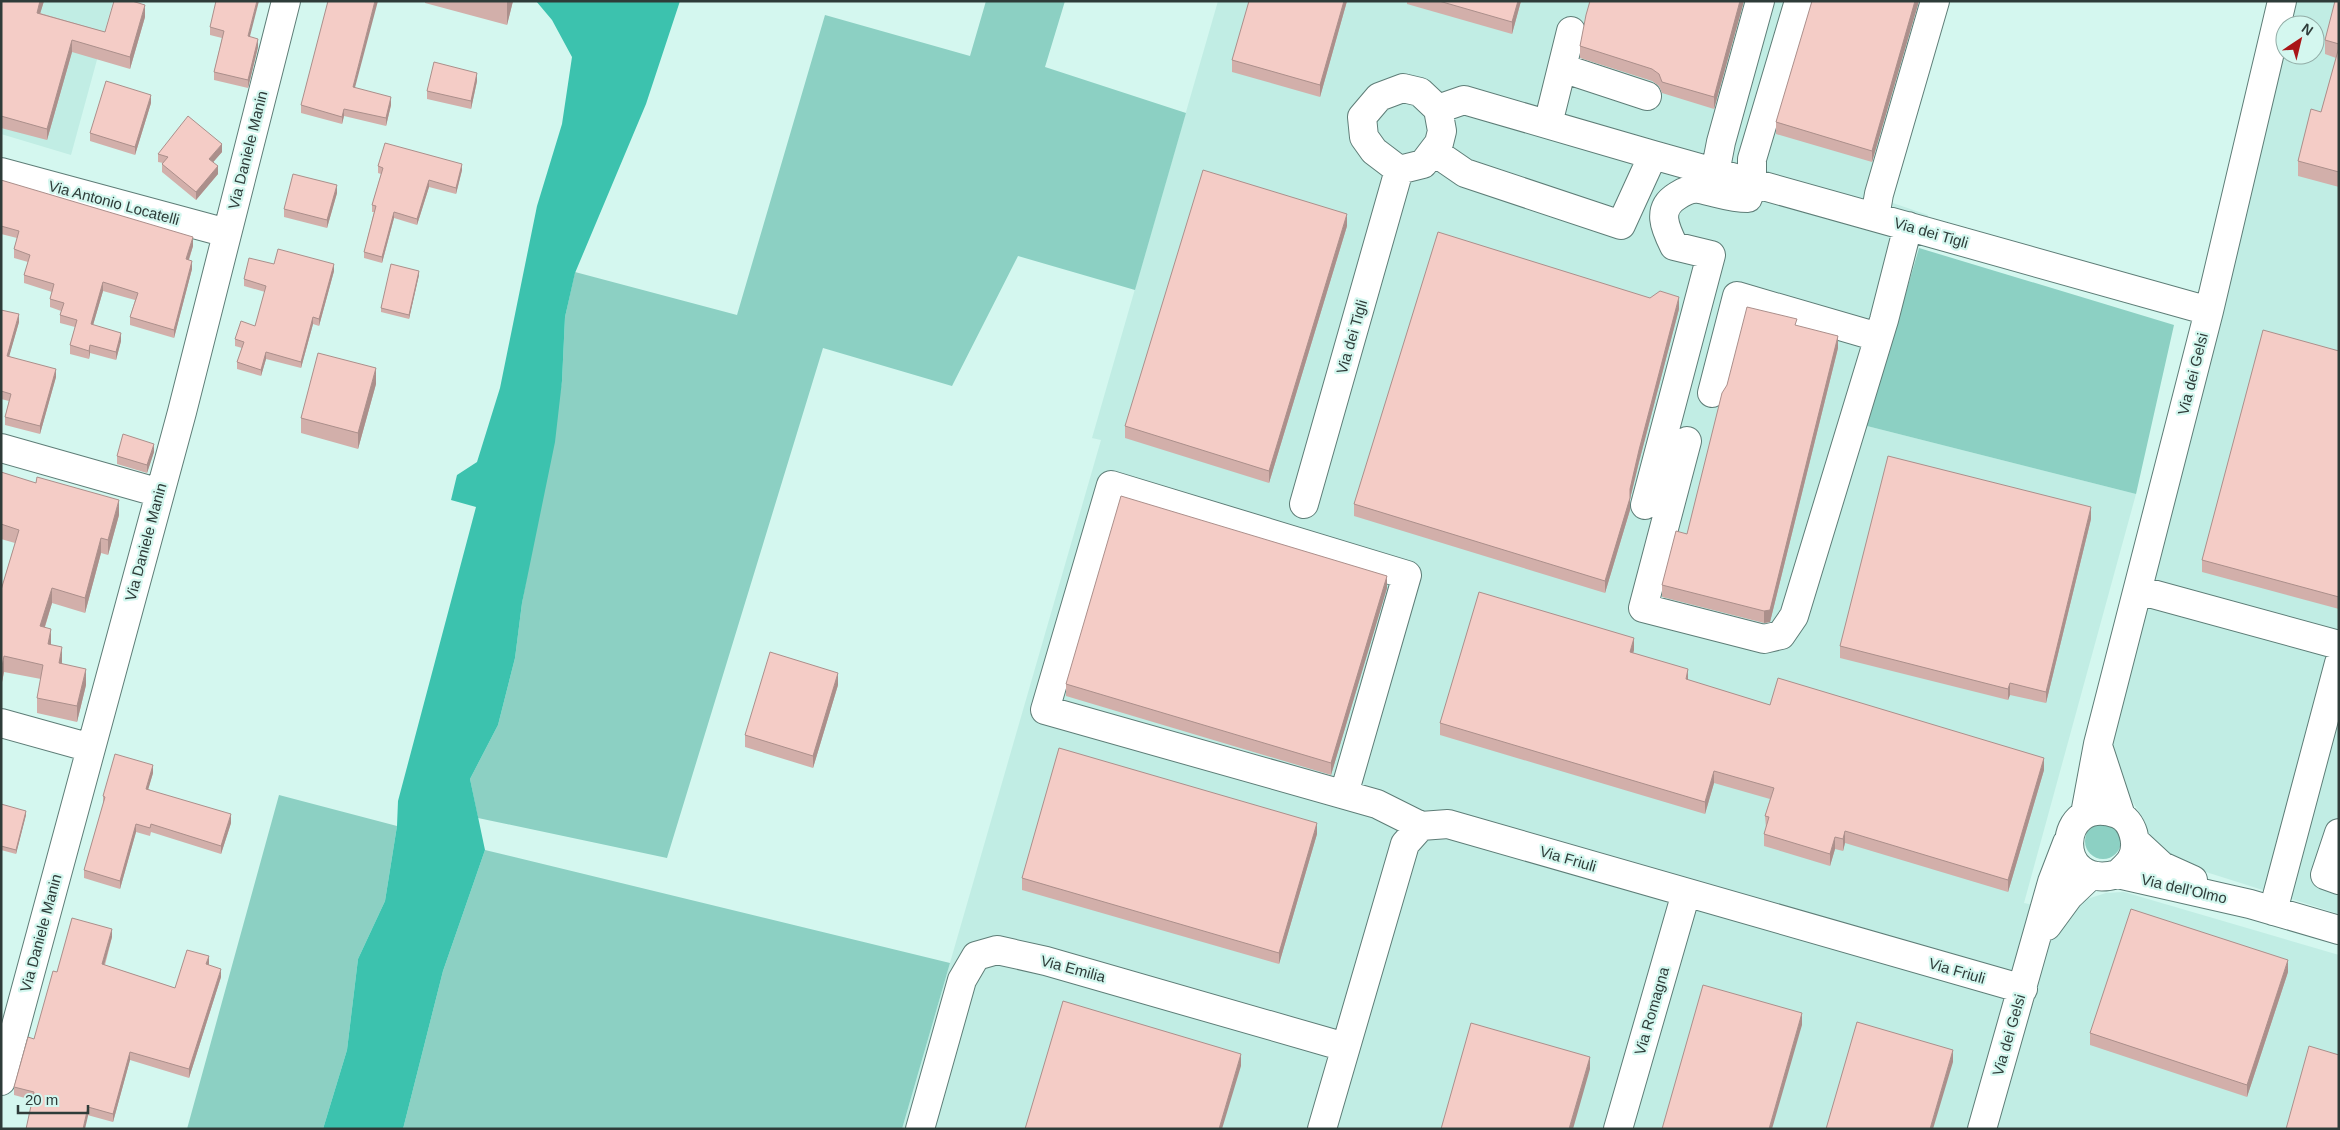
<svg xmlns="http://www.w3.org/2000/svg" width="2340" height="1130" font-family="Helvetica,sans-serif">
	<rect width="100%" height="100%" fill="#d4f7ef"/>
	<path fill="#c1ede4" d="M 1,1 L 113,1 L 71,155 L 1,134 Z
		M 1218,1 L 1945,1 L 1884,200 L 1928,215 L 1867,426 L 2136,494 L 2024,903 L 2068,912 L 2087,899 L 2106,893 L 2124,892 L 2339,955 L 2339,1129 L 902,1129 L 1101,440 L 1092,438 Z
		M 2295,1 L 2339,1 L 2339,914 L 2165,859 L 2155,848 L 2143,818 L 2115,775 L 2109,736 L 2285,41 L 2285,55 L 2315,55 L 2315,25 L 2289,25 Z"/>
	<path fill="#8cd0c3" d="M 986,1 L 1065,1 L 1045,67 L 1186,113 L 1135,290 L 1018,256 L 952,386 L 823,348 L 667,858 L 478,818 L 470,779 L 498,725 L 515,658 L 522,603 L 562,381 L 565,317 L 575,272 L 737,315 L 825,15 L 970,56 Z
		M 1919,248 L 2174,325 L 2136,494 L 1867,426 Z
		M 279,795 L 397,826 L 385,901 L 358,959 L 347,1050 L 323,1129 L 187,1129 Z
		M2085 841a18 18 0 1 1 36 0a18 18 0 1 1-36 0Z
		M 485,850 L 950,963 L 902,1129 L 403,1129 L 443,971 Z"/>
	<path fill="#3cc2ae" d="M 536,1 L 680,1 L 646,104 L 575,273 L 565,317 L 562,381 L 555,442 L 522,603 L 515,658 L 498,725 L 470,779 L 485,850 L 443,971 L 403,1129 L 323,1129 L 347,1050 L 358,959 L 385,901 L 397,826 L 398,801 L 476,507 L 451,500 L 457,475 L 477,462 L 500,388 L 537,206 L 562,124 L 572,57 L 552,20 Z"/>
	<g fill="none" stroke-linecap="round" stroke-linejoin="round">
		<g stroke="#5e7d77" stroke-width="30">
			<path id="minor" d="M 1562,68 L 1647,96
				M 1403,88 L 1420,92 L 1438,109 L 1442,131 L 1439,143 L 1423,164 L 1399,170 L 1374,151 L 1364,137 L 1362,117 L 1379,97 Z
				M 1438,109 L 1464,100 L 1653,155 L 2209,311
				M 1548,124 L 1571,31
				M 1433,151 L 1465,173 L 1621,225 L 1653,155
				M 1,172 L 227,233
				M 1715,173 L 1721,142 L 1760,1
				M 1875,217 L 1879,194 L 1935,1
				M 1712,393 L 1737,296 L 1878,337
				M 1687,441 L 1643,608 L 1764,639 L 1781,635 L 1794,616 L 1884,320 L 1908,226
				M 1,448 L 160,493
				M 1304,504 L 1399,170
				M 1645,505 L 1711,255 L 1674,246 C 1665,228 1656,209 1677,196 C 1683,192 1692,188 1699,189 C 1716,192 1730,198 1748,198 L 1752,183 L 1752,159 L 1799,1
				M 2138,590 L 2339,645
				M 1,723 L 91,748
				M 2099,749 L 2121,816
				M 1344,794 L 1407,575 L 1111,485 L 1045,710 L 1377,804 L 1421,826
				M 2085,814 L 2098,744 L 2209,311 L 2282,1
				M 2339,833 L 2325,875 L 2339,880
				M 2135,841 L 2162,866 L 2193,880
				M 2118,874 C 2122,870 2128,865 2131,860 C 2140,845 2133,820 2117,814 C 2055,792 2051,893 2118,874 L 2250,904 L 2339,930
				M 2273,911 L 2339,663
				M 2047,926 L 2069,896 L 2090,876
				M 1,1081 L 182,412 L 286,1
				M 920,1129 L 962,980 L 976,956 L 997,950 L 1046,961 L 1345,1047
				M 1322,1129 L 1405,844 L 1421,826 L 1448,824 L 2023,989
				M 1618,1129 L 1686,893
				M 1982,1129 L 2052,882 L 2067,843"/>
		</g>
		<use href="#minor" stroke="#fff" stroke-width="28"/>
	</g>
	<path fill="#d2afaa" d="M 1,1 L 44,1 L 40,13 L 105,32 L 145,17 L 130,69 L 72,52 L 47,140 L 1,128 Z
		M 425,1 L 513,1 L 507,25 L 425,3 Z
		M 1347,1 L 1320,97 L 1232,72 L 1232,60 Z
		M 1407,1 L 1521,1 L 1512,34 L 1407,4 Z
		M 1744,1 L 1714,109 L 1662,93 L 1659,86 L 1652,81 L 1580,58 L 1580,46 Z
		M 1919,1 L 1872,162 L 1776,134 L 1776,122 Z
		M 2339,1 L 2339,187 L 2298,176 L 2298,161 L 2321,112 L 2336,58 L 2325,54 L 2325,40 Z
		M 210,27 L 250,37 L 258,47 L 248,88 L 214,80 L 214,72 L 222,38 L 210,35 Z
		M 477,81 L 471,109 L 427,99 L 427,91 Z
		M 355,88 L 391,105 L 386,126 L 344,116 L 342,124 L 301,113 L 301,105 Z
		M 151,103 L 135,155 L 90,141 L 90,133 Z
		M 222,152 L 213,162 L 218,174 L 196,200 L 162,172 L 162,164 L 163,163 L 158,162 L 158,154 Z
		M 378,166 L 462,170 L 456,194 L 429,187 L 417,225 L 394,218 L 382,263 L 364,258 L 364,252 L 374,212 L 372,212 L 372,205 L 381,174 L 378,173 Z
		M 1,180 L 193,246 L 189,260 L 192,269 L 174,338 L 130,325 L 130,317 L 135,300 L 103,291 L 93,325 L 121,341 L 116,360 L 90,353 L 89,359 L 70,354 L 70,345 L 75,327 L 60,323 L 60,315 L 61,311 L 50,307 L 50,299 L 52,292 L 24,283 L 24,275 L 28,262 L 14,258 L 14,249 L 17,238 L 1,234 Z
		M 337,193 L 327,228 L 284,217 L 284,209 Z
		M 1347,226 L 1269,483 L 1125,438 L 1125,426 Z
		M 274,264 L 334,271 L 319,326 L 313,324 L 301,368 L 266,359 L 261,376 L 237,369 L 237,362 L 242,348 L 235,346 L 235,339 L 255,326 L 265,292 L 244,286 L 244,279 Z
		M 419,275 L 409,319 L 381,312 L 381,308 Z
		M 1679,309 L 1639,462 L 1630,499 L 1630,510 L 1605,593 L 1354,516 L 1354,504 Z
		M 1,310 L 19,322 L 9,356 L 56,377 L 40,434 L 5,425 L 5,417 L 9,401 L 1,399 Z
		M 1797,326 L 1838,348 L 1770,622 L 1764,623 L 1662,597 L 1662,585 L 1687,534 Z
		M 2339,351 L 2339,609 L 2202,572 L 2202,560 Z
		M 376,384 L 358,449 L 301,433 L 301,418 Z
		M 154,452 L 147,473 L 117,464 L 117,456 Z
		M 1,472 L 119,515 L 108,555 L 101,553 L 85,613 L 52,603 L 45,627 L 51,645 L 62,663 L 86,685 L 77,722 L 37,713 L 37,698 L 41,679 L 4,672 L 1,687 L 1,590 L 15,543 L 1,539 Z
		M 2091,519 L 2046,703 L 2010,695 L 2008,700 L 1840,658 L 1840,646 Z
		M 1387,588 L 1331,775 L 1066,696 L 1066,684 Z
		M 1634,650 L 1633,653 L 1688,680 L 1770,705 L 2044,770 L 2008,892 L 1845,843 L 1843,851 L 1835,849 L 1830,866 L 1764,846 L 1764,834 L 1766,828 L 1765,816 L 1770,799 L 1714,783 L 1705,814 L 1440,735 L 1440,723 Z
		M 838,685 L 813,768 L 745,747 L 745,735 Z
		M 153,773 L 148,789 L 231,823 L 221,854 L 151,832 L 150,836 L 136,832 L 120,889 L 84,878 L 84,870 L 103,805 L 103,796 Z
		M 1,804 L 26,815 L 16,854 L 1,850 Z
		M 1317,834 L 1279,964 L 1022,890 L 1022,878 Z
		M 112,937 L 105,965 L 175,988 L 209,965 L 221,977 L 189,1078 L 130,1060 L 113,1122 L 14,1095 L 14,1087 L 34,1039 L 57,972 Z
		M 2288,972 L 2247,1097 L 2090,1045 L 2090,1033 Z"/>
	<path fill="#ab8f8b" d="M 40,1 L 44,1 L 37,24 L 37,13 Z
		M 257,1 L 259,1 L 248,44 L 248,36 Z
		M 375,1 L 378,1 L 353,95 L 353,87 Z
		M 507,1 L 513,1 L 507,25 Z
		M 1344,1 L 1347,1 L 1320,97 L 1320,85 Z
		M 1518,1 L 1521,1 L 1512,34 L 1512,22 Z
		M 1740,1 L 1744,1 L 1714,109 L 1714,97 Z
		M 1915,1 L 1919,1 L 1872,162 L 1872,151 Z
		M 145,5 L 145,17 L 130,69 L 130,57 Z
		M 258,39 L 258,47 L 248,88 L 248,80 Z
		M 72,40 L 72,52 L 47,140 L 47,129 Z
		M 477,73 L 477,81 L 471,109 L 471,101 Z
		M 151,95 L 151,103 L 135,155 L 135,147 Z
		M 391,97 L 391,105 L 386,126 L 386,118 Z
		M 344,109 L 344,116 L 342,124 L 342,117 Z
		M 222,144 L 222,152 L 209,167 L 209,159 Z
		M 462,164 L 462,170 L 456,194 L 456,188 Z
		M 218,166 L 218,174 L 196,200 L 196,192 Z
		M 429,180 L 429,187 L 417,225 L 417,219 Z
		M 337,185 L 337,193 L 327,228 L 327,220 Z
		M 394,212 L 394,218 L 382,263 L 382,257 Z
		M 1347,214 L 1347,226 L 1269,483 L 1269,471 Z
		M 193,237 L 193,246 L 186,268 L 186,259 Z
		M 192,261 L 192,269 L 174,338 L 174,330 Z
		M 334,264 L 334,271 L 319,326 L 319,319 Z
		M 419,271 L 419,275 L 409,319 L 409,315 Z
		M 103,282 L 103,291 L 91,332 L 91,324 Z
		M 1679,297 L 1679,309 L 1639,462 L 1630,499 L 1630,510 L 1605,593 L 1605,581 L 1630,489 L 1639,450 Z
		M 19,314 L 19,322 L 7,364 L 7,356 Z
		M 313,317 L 313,324 L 301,368 L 301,362 Z
		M 121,333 L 121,341 L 116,360 L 116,352 Z
		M 1838,336 L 1838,348 L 1770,622 L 1764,623 L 1764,611 Z
		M 90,345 L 90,353 L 89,359 L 89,351 Z
		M 266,352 L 266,359 L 261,376 L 261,370 Z
		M 376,368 L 376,384 L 358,449 L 358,433 Z
		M 56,369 L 56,377 L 40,434 L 40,426 Z
		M 154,444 L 154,452 L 147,473 L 147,465 Z
		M 119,500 L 119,515 L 108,555 L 108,540 Z
		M 2091,507 L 2091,519 L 2046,703 L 2046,692 Z
		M 101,538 L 101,553 L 85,613 L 85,598 Z
		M 1387,576 L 1387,588 L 1331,775 L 1331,763 Z
		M 52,588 L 52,603 L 40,642 L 40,626 Z
		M 51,629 L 51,644 L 48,659 L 48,644 Z
		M 1634,638 L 1634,650 L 1630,664 L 1630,652 Z
		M 62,647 L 62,662 L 59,678 L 59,663 Z
		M 4,656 L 4,672 L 1,687 L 1,672 Z
		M 86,669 L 86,685 L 77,722 L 77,706 Z
		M 1688,669 L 1688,681 L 1686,679 Z
		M 838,673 L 838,685 L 813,768 L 813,756 Z
		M 2010,683 L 2010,695 L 2008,700 L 2008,689 Z
		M 2044,758 L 2044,770 L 2008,892 L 2008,880 Z
		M 153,765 L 153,773 L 146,797 L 146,789 Z
		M 1714,771 L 1714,783 L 1705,814 L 1705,802 Z
		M 26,811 L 26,815 L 16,854 L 16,850 Z
		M 231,814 L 231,823 L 221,854 L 221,846 Z
		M 1317,823 L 1317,834 L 1279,964 L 1279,953 Z
		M 136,824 L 136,832 L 120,889 L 120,881 Z
		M 1845,831 L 1845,843 L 1843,851 L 1843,839 Z
		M 1835,837 L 1835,849 L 1830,866 L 1830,854 Z
		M 112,929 L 112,937 L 102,972 L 102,964 Z
		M 209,956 L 209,964 L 206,973 L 206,964 Z
		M 2288,960 L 2288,972 L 2247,1097 L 2247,1085 Z
		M 221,969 L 221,977 L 189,1078 L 189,1069 Z
		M 1802,1013 L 1802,1025 L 1772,1129 L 1769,1129 Z
		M 1953,1050 L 1953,1062 L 1933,1129 L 1930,1129 Z
		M 130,1052 L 130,1060 L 113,1122 L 113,1114 Z
		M 1241,1054 L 1241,1066 L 1222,1129 L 1219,1129 Z
		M 1590,1057 L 1590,1069 L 1573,1129 L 1569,1129 Z
		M 88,1107 L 88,1116 L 85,1129 L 83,1129 Z"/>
	<path fill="#f4ccc6" stroke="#ab8f8b" d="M 1,1 L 40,1 L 37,13 L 105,32 L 114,1 L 132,1 L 145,5 L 130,57 L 72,40 L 47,129 L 1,116 Z
		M 216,1 L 257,1 L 248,36 L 258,39 L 248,80 L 214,72 L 224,31 L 210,27 Z
		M 328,1 L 375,1 L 353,87 L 391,97 L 386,118 L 344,109 L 342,117 L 301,105 Z
		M 1249,1 L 1344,1 L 1320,85 L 1232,60 Z
		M 1439,1 L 1518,1 L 1512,22 Z
		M 1590,1 L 1740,1 L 1714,97 L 1662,82 L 1659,74 L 1652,69 L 1580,46 L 1586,15 Z
		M 1812,1 L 1915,1 L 1872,151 L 1776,122 Z
		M 2335,1 L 2339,1 L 2339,44 L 2325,40 Z
		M 2339,47 L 2339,172 L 2298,161 L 2311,109 L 2321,112 Z
		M 434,62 L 477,73 L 471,101 L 427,91 Z
		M 106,81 L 151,95 L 135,147 L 90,133 Z
		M 188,116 L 222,144 L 209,159 L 218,166 L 196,192 L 162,164 L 168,157 L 158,154 Z
		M 385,143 L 462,164 L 456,188 L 429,180 L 417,219 L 394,212 L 382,257 L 364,252 L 376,206 L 372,205 L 383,168 L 378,166 Z
		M 1203,170 L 1347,214 L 1269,471 L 1125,426 Z
		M 293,174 L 337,185 L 327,220 L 284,209 Z
		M 1,180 L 193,237 L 186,259 L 192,261 L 174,330 L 130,317 L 138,293 L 103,282 L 91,324 L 121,333 L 116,352 L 90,345 L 89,351 L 70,345 L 77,320 L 60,315 L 64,303 L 50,299 L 54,284 L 24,275 L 30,255 L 14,249 L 19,231 L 1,226 Z
		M 1438,232 L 1650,298 L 1660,291 L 1679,297 L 1639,450 L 1630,489 L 1630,498 L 1605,581 L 1354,504 Z
		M 278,249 L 334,264 L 319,319 L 313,317 L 301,362 L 266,352 L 261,370 L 237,362 L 244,342 L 235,339 L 241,321 L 255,326 L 266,286 L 244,279 L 249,258 L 274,264 Z
		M 391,264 L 419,271 L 409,315 L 381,308 Z
		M 1747,307 L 1797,319 L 1795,325 L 1838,336 L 1770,610 L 1764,611 L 1662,585 L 1676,531 L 1687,534 L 1722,393 L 1727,385 Z
		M 1,310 L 19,314 L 7,356 L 56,369 L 40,426 L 5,417 L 11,394 L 1,391 Z
		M 2263,330 L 2339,351 L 2339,597 L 2202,560 Z
		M 318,353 L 376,368 L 358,433 L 301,418 Z
		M 123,434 L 154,444 L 147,465 L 117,456 Z
		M 1888,456 L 2091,507 L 2046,692 L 2010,683 L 2008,689 L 1840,646 Z
		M 1,472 L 36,483 L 37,477 L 119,500 L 108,540 L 101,538 L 85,598 L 52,588 L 40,626 L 51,629 L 48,644 L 62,647 L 59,663 L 86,669 L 77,706 L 37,698 L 43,665 L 4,656 L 1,672 L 1,590 L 19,530 L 1,524 Z
		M 1121,496 L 1387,576 L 1331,763 L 1066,684 Z
		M 1479,592 L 1634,638 L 1630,652 L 1688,669 L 1686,679 L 1770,705 L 1778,678 L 2044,758 L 2008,880 L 1845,831 L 1843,839 L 1835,837 L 1830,854 L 1764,834 L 1769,817 L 1765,816 L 1774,788 L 1714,771 L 1705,802 L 1440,723 Z
		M 770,652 L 838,673 L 813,756 L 745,735 Z
		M 1059,748 L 1317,823 L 1279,953 L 1022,878 Z
		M 115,754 L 153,765 L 146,789 L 231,814 L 221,846 L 151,824 L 150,828 L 136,824 L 120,881 L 84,870 L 105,797 L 103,796 Z
		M 1,804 L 26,811 L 16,850 L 1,846 Z
		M 2131,909 L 2288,960 L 2247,1085 L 2090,1033 Z
		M 72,918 L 112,929 L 102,964 L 175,988 L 187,950 L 209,956 L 206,964 L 221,969 L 189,1069 L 130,1052 L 113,1114 L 88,1107 L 83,1129 L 26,1129 L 34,1092 L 14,1087 L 28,1037 L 34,1039 L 53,971 L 57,972 Z
		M 1703,985 L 1802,1013 L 1769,1129 L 1662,1129 Z
		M 1063,1001 L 1241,1054 L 1219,1129 L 1025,1129 Z
		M 1857,1022 L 1953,1050 L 1930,1129 L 1826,1129 Z
		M 1471,1023 L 1590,1057 L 1569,1129 L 1441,1129 Z
		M 2309,1046 L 2339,1055 L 2339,1129 L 2286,1129 Z"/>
	<g text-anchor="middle" stroke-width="4.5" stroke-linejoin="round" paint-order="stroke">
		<g font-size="15" fill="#2e3c39" stroke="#d4f7ef">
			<text transform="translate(248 150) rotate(-76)" y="5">Via Daniele Manin</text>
			<text transform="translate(114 203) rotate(15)" y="5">Via Antonio Locatelli</text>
			<text transform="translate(1931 233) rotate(16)" y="5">Via dei Tigli</text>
			<text transform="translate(1352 337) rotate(-74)" y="5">Via dei Tigli</text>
			<text transform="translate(2193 374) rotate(-76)" y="5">Via dei Gelsi</text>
			<text transform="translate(146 542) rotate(-75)" y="5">Via Daniele Manin</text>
			<text transform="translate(1568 859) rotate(16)" y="5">Via Friuli</text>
			<text transform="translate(2184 889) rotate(13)" y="5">Via dell'Olmo</text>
			<text transform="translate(41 933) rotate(-75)" y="5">Via Daniele Manin</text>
			<text transform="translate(1073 969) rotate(15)" y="5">Via Emilia</text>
			<text transform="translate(1957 971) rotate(16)" y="5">Via Friuli</text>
			<text transform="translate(1652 1011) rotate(-74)" y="5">Via Romagna</text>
			<text transform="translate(2009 1035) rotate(-74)" y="5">Via dei Gelsi</text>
		</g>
	</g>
	<rect width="2340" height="1130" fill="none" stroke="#2e3c39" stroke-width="5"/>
	<g transform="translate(2300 40) rotate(35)"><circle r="24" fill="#d4f7ef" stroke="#92aca6"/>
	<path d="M0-4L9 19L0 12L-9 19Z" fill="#a91517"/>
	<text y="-8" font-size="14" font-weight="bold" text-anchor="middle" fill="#2e3c39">N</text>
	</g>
	<path d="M18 1105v8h70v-8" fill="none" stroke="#2e3c39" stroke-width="2.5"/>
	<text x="25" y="1105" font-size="15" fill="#2e3c39" stroke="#d4f7ef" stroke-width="4" paint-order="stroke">20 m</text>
</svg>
